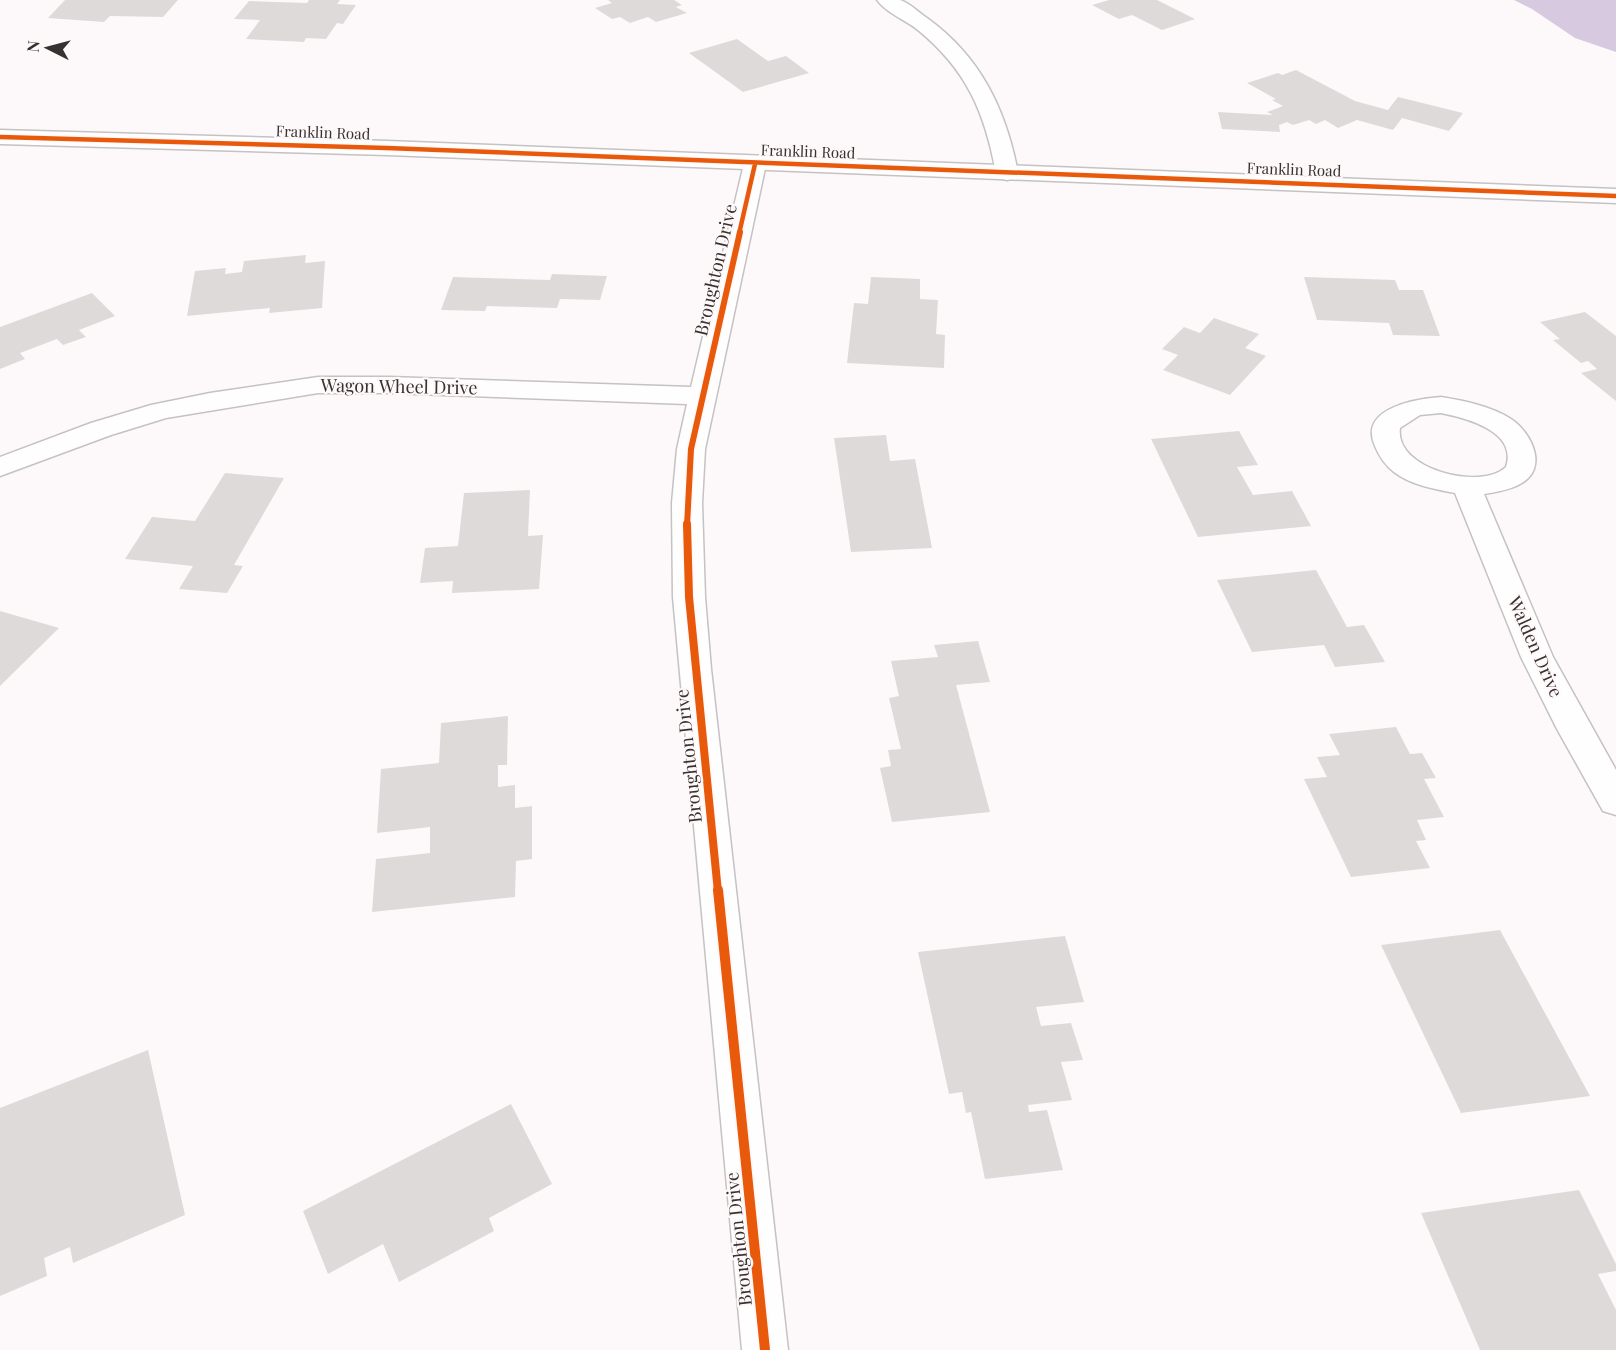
<svg xmlns="http://www.w3.org/2000/svg" width="1616" height="1350" font-family="'Playfair Display',serif">
	<rect width="100%" height="100%" fill="#fdf9fa"/>
	<path fill="#d7c9e0" d="M 1514,0 L 1616,0 L 1616,52 L 1575,38 L 1532,9 Z"/>
	<path fill="#dfdada" d="M 65,0 L 178,0 L 163,17 L 110,16 L 104,22 L 48,18 Z
		M 309,0 L 340,0 L 337,4 L 356,5 L 343,24 L 337,23 L 326,39 L 306,38 L 304,42 L 246,39 L 260,20 L 234,19 L 249,1 L 307,3 Z
		M 608,0 L 674,0 L 682,5 L 676,7 L 687,13 L 656,22 L 648,17 L 630,23 L 620,17 L 612,19 L 595,8 L 612,3 Z
		M 1109,0 L 1157,0 L 1195,19 L 1162,30 L 1132,15 L 1119,19 L 1092,5 Z
		M 737,39 L 768,61 L 786,56 L 809,73 L 743,92 L 689,53 Z
		M 1296,70 L 1355,101 L 1388,110 L 1398,97 L 1463,113 L 1449,131 L 1402,118 L 1393,130 L 1357,120 L 1338,128 L 1325,120 L 1316,124 L 1309,120 L 1293,125 L 1287,122 L 1279,125 L 1280,132 L 1222,129 L 1218,112 L 1273,115 L 1267,112 L 1283,106 L 1272,100 L 1276,99 L 1247,83 L 1278,73 L 1282,75 Z
		M 306,255 L 305,263 L 325,261 L 322,308 L 269,313 L 270,308 L 187,316 L 195,271 L 226,268 L 225,274 L 242,272 L 244,261 Z
		M 552,274 L 607,276 L 600,300 L 560,299 L 557,308 L 487,306 L 485,311 L 441,310 L 453,277 L 550,280 Z
		M 871,277 L 920,279 L 920,299 L 938,300 L 936,334 L 945,335 L 944,368 L 847,363 L 854,303 L 868,304 Z
		M 1304,277 L 1395,280 L 1399,290 L 1423,290 L 1440,336 L 1393,335 L 1389,323 L 1317,320 Z
		M 92,293 L 115,316 L 79,330 L 86,337 L 63,345 L 57,339 L 20,353 L 25,359 L 0,369 L 0,327 Z
		M 1585,312 L 1616,336 L 1616,401 L 1581,373 L 1597,369 L 1588,361 L 1581,363 L 1553,340 L 1560,339 L 1540,322 Z
		M 1214,318 L 1259,334 L 1245,348 L 1266,356 L 1230,395 L 1163,370 L 1178,355 L 1162,349 L 1184,327 L 1200,333 Z
		M 1239,431 L 1258,465 L 1237,467 L 1253,495 L 1292,491 L 1311,526 L 1198,537 L 1151,439 Z
		M 886,435 L 890,461 L 915,459 L 932,548 L 851,552 L 834,438 Z
		M 225,473 L 284,478 L 234,565 L 243,566 L 227,593 L 179,589 L 193,566 L 125,559 L 152,517 L 195,521 Z
		M 530,490 L 528,536 L 543,535 L 539,589 L 452,593 L 453,581 L 420,583 L 425,548 L 458,546 L 464,493 Z
		M 1316,570 L 1347,627 L 1364,625 L 1385,662 L 1335,667 L 1324,645 L 1252,652 L 1217,580 Z
		M 0,611 L 59,628 L 0,686 Z
		M 978,641 L 990,682 L 956,685 L 990,812 L 892,822 L 880,768 L 891,766 L 888,750 L 901,749 L 889,698 L 899,696 L 891,661 L 938,657 L 934,645 Z
		M 508,716 L 507,765 L 498,765 L 498,787 L 515,785 L 515,808 L 532,806 L 532,859 L 516,861 L 515,897 L 372,912 L 376,859 L 430,853 L 430,827 L 377,833 L 381,769 L 439,763 L 441,723 Z
		M 1396,727 L 1410,754 L 1422,753 L 1436,778 L 1424,779 L 1444,817 L 1417,820 L 1426,840 L 1416,841 L 1430,868 L 1351,877 L 1304,779 L 1327,777 L 1317,757 L 1340,755 L 1329,734 Z
		M 1500,930 L 1590,1096 L 1461,1113 L 1381,945 Z
		M 1065,936 L 1084,1002 L 1036,1007 L 1041,1026 L 1071,1023 L 1083,1060 L 1061,1062 L 1072,1100 L 1028,1105 L 1029,1112 L 1047,1110 L 1063,1170 L 985,1179 L 971,1112 L 966,1113 L 962,1092 L 949,1094 L 918,952 Z
		M 148,1050 L 185,1215 L 73,1263 L 70,1247 L 44,1258 L 47,1276 L 0,1296 L 0,1108 Z
		M 511,1104 L 552,1184 L 489,1218 L 494,1231 L 399,1282 L 383,1244 L 328,1274 L 303,1211 Z
		M 1579,1190 L 1616,1264 L 1616,1271 L 1598,1274 L 1616,1310 L 1616,1350 L 1480,1350 L 1421,1213 Z"/>
	<g fill="none" stroke-linecap="round" stroke-linejoin="round">
		<g stroke="#c6c1c2" stroke-width="3">
			<path id="street" d="M 877,0 C 884,0 894,0 900,0 C 910,3 919,13 927,18 C 981,57 1006,110 1018,173 L 1015,178 L 1007,180 L 999,178 L 996,173 C 985,113 967,70 918,30 C 906,20 886,13 877,0 Z
				M 755,157 L 763,159 L 766,164 L 705,449 L 702,503 L 705,597 L 711,669 L 788,1350 L 742,1350 L 673,597 L 672,503 L 677,449 L 687,404 L 389,393 L 318,393 L 166,418 L 111,435 L 0,476 L 0,457 L 91,423 L 151,405 L 210,393 L 318,377 L 389,377 L 691,387 L 744,164 L 747,159 Z
				M 1441,397 C 1465,401 1491,406 1511,419 C 1532,433 1549,469 1520,484 C 1510,490 1496,492 1484,494 L 1553,657 L 1616,770 L 1616,815 L 1603,811 L 1557,729 L 1521,657 L 1455,493 C 1434,489 1411,485 1394,472 C 1385,465 1379,456 1375,446 C 1358,408 1416,399 1441,397 ZM 1441,413 C 1466,418 1518,431 1506,467 C 1481,491 1394,470 1400,428 L 1420,415 Z"/>
		</g>
		<g stroke="#c6c1c2" stroke-width="3">
			<path id="secondary" d="M 0,130 L 387,141 L 1616,189 L 1616,203 L 387,155 L 0,144 Z"/>
		</g>
		<use href="#street" fill="#fffefe" fill-rule="evenodd"/>
		<use href="#secondary" fill="#fffefe" fill-rule="evenodd"/>
		<g stroke="#fef8f9" stroke-width="7">
			<path id="cycleway-far3" d="M 0,137 L 387,148 L 1616,196
				M 739,234 L 755,164"/>
		</g>
		<g stroke="#fef8f9" stroke-width="9">
			<path id="cycleway-far2" d="M 687,526 L 691,449 L 740,232"/>
		</g>
		<g stroke="#fef8f9" stroke-width="11">
			<path id="cycleway-far1" d="M 687,524 L 689,597 L 718,892"/>
		</g>
		<g stroke="#fef8f9" stroke-width="14">
			<path id="cycleway" d="M 718,890 L 765,1350"/>
		</g>
		<use href="#cycleway-far3" stroke="#e8590c" stroke-width="4.5"/>
		<use href="#cycleway-far2" stroke="#e8590c" stroke-width="6"/>
		<use href="#cycleway-far1" stroke="#e8590c" stroke-width="8"/>
		<use href="#cycleway" stroke="#e8590c" stroke-width="10"/>
	</g>
	<g text-anchor="middle" stroke-width="4.5" stroke-linejoin="round" paint-order="stroke">
		<g font-size="15" fill="#373132" stroke="#fef8f9">
			<text transform="translate(323 133) rotate(2)" y="5">Franklin Road</text>
			<text transform="translate(808 152) rotate(2)" y="5">Franklin Road</text>
			<text transform="translate(1294 170) rotate(2)" y="5">Franklin Road</text>
		</g>
		<g font-size="18" fill="#373132" stroke="#fef8f9">
			<text transform="translate(716 270) rotate(-77)" y="6">Broughton Drive</text>
			<text transform="translate(399 387) rotate(1)" y="6">Wagon Wheel Drive</text>
			<text transform="translate(1535 647) rotate(66)" y="6">Walden Drive</text>
			<text transform="translate(689 756) rotate(-96)" y="6">Broughton Drive</text>
			<text transform="translate(739 1239) rotate(-96)" y="6">Broughton Drive</text>
		</g>
	</g>
	<g transform="translate(48 48) rotate(276)" stroke="#fef8f9" stroke-width="4.5" paint-order="stroke">
	<path d="M0-4.5L10 22L0 15L-10 22Z" fill="#373132"/>
	<text y="-9" font-size="16" font-weight="bold" text-anchor="middle" fill="#373132">N</text>
	</g>
</svg>
